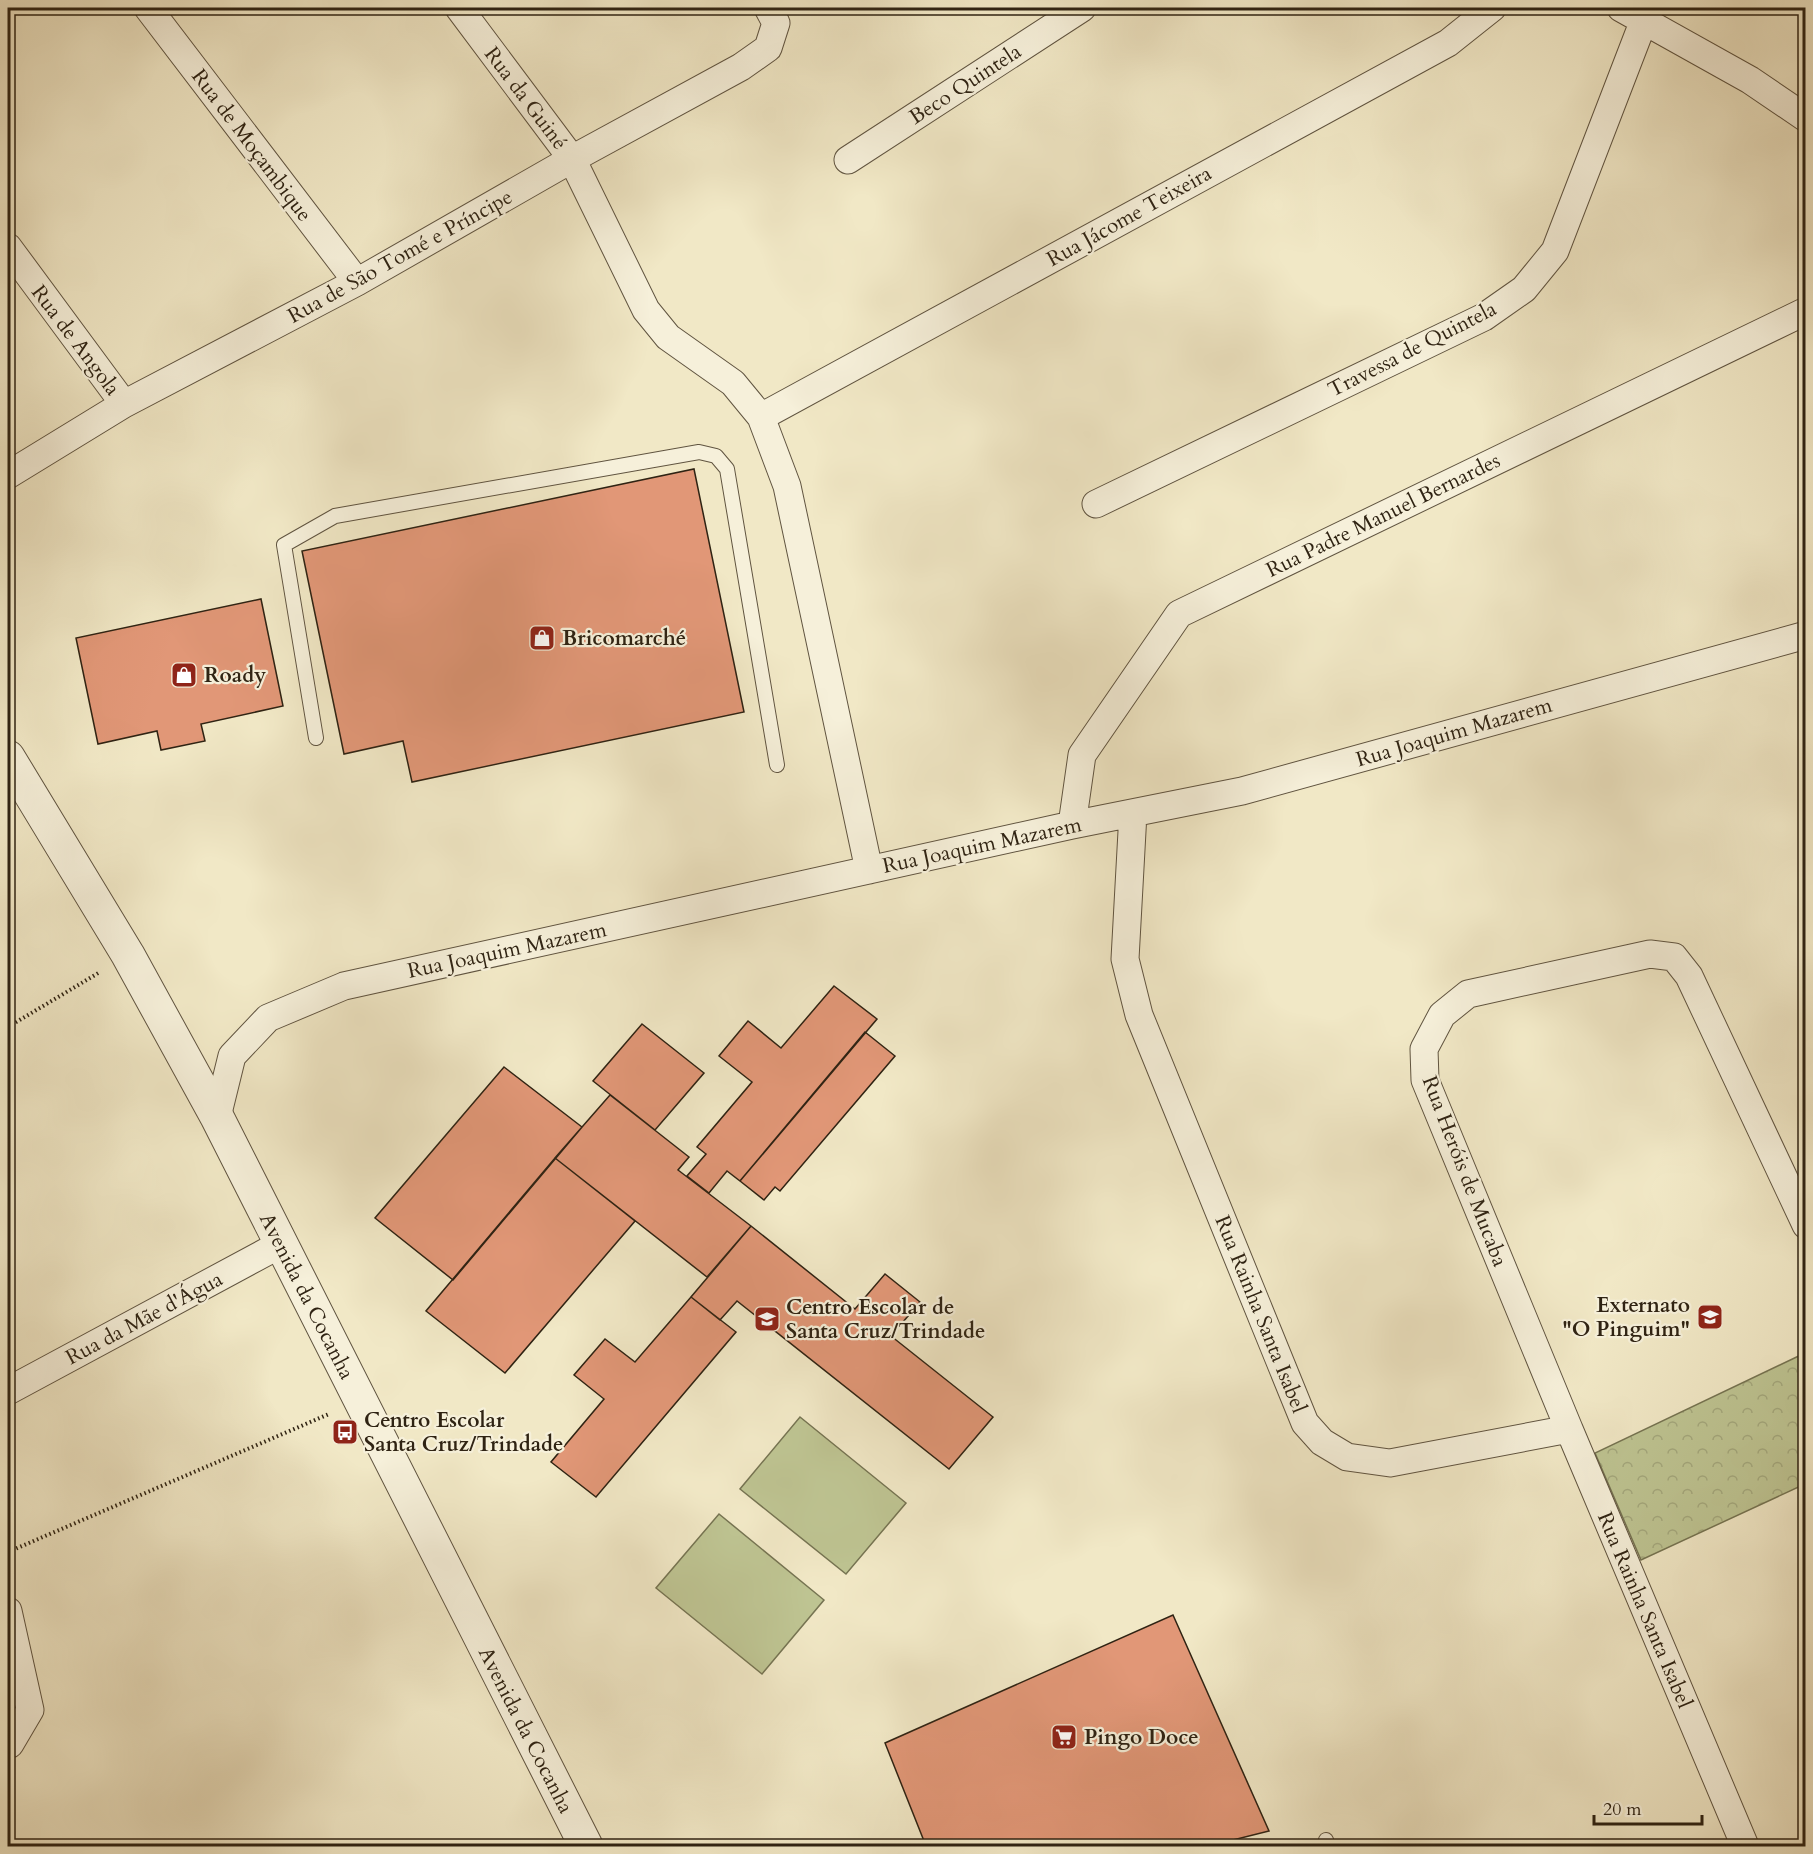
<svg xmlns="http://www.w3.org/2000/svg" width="1813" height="1854" font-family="Cardo,serif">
	<defs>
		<pattern id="park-crowns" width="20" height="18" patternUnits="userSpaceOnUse" patternTransform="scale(1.5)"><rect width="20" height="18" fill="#bec492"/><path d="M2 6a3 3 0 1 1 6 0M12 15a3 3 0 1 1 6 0" fill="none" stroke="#a4a87d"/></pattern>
	</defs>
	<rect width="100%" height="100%" fill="#f1e8c6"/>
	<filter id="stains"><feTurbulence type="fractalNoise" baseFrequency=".00333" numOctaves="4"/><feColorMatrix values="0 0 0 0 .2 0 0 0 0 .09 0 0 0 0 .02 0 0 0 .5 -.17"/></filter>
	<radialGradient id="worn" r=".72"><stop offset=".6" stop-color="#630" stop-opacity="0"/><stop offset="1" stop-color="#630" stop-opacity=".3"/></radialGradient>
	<path fill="#bec492" stroke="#767452" stroke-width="1.5" d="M 800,1417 L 906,1503 L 846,1574 L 740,1489 Z
		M 719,1514 L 824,1600 L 762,1674 L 656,1588 Z"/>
	<path fill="url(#park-crowns)" stroke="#767452" stroke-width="1.5" d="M 1805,1353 L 1805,1484 L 1641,1560 L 1595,1453 Z"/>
	<path fill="#e19777" stroke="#2f2313" stroke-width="1.5" d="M 694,469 L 744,712 L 412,782 L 403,741 L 344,754 L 302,551 Z
		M 261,599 L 283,706 L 201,724 L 205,741 L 161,750 L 157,731 L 98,744 L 76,638 Z
		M 834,986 L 877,1019 L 740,1181 L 727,1171 L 709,1193 L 687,1176 L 706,1154 L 697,1147 L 752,1082 L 719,1056 L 748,1021 L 781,1048 Z
		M 642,1024 L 704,1073 L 655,1130 L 593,1081 Z
		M 865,1032 L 895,1056 L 780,1191 L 775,1187 L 764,1200 L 740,1181 Z
		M 504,1067 L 582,1127 L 453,1280 L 375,1218 Z
		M 610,1095 L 689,1157 L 678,1170 L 751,1226 L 707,1277 L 555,1158 Z
		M 555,1158 L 635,1221 L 505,1373 L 426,1311 Z
		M 751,1226 L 855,1309 L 885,1274 L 920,1302 L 891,1336 L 993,1417 L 949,1469 L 737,1301 L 720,1320 L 691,1297 Z
		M 691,1297 L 736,1332 L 596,1497 L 551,1462 L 604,1399 L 574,1375 L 605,1339 L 635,1362 Z
		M 1173,1615 L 1269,1831 L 1209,1846 L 926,1846 L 885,1743 Z"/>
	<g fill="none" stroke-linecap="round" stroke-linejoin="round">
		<g stroke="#605440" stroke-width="16">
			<path id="service" d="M 316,738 L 284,545 L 335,516 L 699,452 L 716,456 L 727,469 L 777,765
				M 1326,1840 L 1328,1846"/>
		</g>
		<g stroke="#605440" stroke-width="29">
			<path id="minor" d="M 148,8 L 357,282
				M 459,8 L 572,159 L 646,310 L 668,337 L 733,383 L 761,417 L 787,486 L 869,870
				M 1621,8 L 1750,80 L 1806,118
				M 848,160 L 1082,8
				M 8,247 L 124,404
				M 761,417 L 1448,43 L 1492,8
				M 8,475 L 124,404 L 357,282 L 572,159 L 741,67 L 768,48 L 776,23 L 768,8
				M 1096,504 L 1484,317 L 1524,289 L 1555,251 L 1644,20
				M 1133,813 L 1125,959 L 1139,1015 L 1305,1423 L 1322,1442 L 1347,1457 L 1390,1463 L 1569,1429 L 1745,1846
				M 1072,825 L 1082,755 L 1179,614 L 1806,311
				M 217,1117 L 232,1056 L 268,1018 L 344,986 L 1072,825 L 1242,791 L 1806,635
				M 8,1391 L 281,1244
				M 1569,1429 L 1425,1080 L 1424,1049 L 1442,1015 L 1468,994 L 1650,954 L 1674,957 L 1689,976 L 1806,1225
				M 8,1611 L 30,1710 L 10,1744 L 8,1744"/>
		</g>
		<g stroke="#605440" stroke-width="35">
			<path id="tertiary" d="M 8,757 L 128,955 L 217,1117 L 586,1846"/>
		</g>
		<path stroke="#2f2313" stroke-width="4" stroke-dasharray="1.5 3" stroke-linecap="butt" d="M 8,1027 L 100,972
			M 8,1552 L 329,1414"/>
		<use href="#service" stroke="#f6f0da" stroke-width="14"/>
		<use href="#minor" stroke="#f6f0da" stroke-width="27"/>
		<use href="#tertiary" stroke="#f6f0da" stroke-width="33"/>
	</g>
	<defs>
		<g id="shop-square" transform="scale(1.35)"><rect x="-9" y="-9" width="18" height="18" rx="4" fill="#8f2418" stroke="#f6f0da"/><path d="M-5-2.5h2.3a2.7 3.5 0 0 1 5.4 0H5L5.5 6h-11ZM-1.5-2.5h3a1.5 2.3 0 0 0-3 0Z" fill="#fff"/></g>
		<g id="school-square" transform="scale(1.35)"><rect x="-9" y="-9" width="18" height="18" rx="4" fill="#8f2418" stroke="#f6f0da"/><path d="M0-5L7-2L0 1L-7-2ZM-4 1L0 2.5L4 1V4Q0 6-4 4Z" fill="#fff"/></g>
		<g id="bus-square" transform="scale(1.35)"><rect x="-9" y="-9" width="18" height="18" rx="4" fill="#8f2418" stroke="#f6f0da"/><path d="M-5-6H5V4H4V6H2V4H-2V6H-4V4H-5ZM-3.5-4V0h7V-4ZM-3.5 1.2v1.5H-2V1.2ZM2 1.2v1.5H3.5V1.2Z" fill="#fff"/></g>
		<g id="supermarket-square" transform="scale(1.35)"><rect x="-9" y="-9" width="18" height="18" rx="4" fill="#8f2418" stroke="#f6f0da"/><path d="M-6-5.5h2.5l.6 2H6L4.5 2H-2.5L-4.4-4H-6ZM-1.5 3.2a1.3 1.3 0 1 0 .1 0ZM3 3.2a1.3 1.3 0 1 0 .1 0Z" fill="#fff"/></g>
	</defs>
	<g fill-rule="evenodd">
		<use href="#shop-square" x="542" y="638"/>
		<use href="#shop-square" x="184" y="675"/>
		<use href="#school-square" x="1710" y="1317"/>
		<use href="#school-square" x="767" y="1319"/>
		<use href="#bus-square" x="345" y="1432"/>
		<use href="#supermarket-square" x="1064" y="1737"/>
	</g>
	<g text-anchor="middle" stroke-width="4.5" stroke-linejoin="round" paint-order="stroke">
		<g font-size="21" fill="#2f2313" stroke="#f6f0da">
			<text transform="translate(965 84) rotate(-33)" y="7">Beco Quintela</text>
			<text transform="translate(526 98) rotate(53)" y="7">Rua da Guiné</text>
			<text transform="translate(252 145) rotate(53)" y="7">Rua de Moçambique</text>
			<text transform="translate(1129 216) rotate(-29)" y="7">Rua Jácome Teixeira</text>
			<text transform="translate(400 256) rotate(-29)" y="7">Rua de São Tomé e Príncipe</text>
			<text transform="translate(76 340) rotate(53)" y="7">Rua de Angola</text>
			<text transform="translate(1412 349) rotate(-27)" y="7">Travessa de Quintela</text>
			<text transform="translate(1383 515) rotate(-26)" y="7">Rua Padre Manuel Bernardes</text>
			<text transform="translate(1454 732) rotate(-16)" y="7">Rua Joaquim Mazarem</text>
			<text transform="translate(982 845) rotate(-12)" y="7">Rua Joaquim Mazarem</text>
			<text transform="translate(507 950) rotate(-12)" y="7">Rua Joaquim Mazarem</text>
			<text transform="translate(1465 1171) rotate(69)" y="7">Rua Heróis de Mucaba</text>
			<text transform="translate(307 1296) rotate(63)" y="7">Avenida da Cocanha</text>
			<text transform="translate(1261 1314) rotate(68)" y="7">Rua Rainha Santa Isabel</text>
			<text transform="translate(144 1318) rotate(-28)" y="7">Rua da Mãe d'Água</text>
			<text transform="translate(1645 1610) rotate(67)" y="7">Rua Rainha Santa Isabel</text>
			<text transform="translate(526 1730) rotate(63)" y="7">Avenida da Cocanha</text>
		</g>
		<g font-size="21" font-weight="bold" fill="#2f2313" stroke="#f6f0da" text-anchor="start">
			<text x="562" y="645">Bricomarché</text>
			<text x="204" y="682">Roady</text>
			<text x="1690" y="1312" text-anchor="end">Externato<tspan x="1690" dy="24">"O Pinguim"</tspan></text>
			<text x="786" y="1314">Centro Escolar de<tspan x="786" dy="24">Santa Cruz/Trindade</tspan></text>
			<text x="364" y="1427">Centro Escolar<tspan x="364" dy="24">Santa Cruz/Trindade</tspan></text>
			<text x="1084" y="1744">Pingo Doce</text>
		</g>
	</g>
	<rect width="1813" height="1854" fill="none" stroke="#f1e8c6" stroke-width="30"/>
	<rect x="9" y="9" width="1795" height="1836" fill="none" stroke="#2f2313" stroke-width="3"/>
	<rect x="15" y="15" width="1783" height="1824" fill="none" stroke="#2f2313" stroke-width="1.5"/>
	<path d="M1594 1815v9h108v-9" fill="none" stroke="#2f2313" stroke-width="3"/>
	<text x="1603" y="1815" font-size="18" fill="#2f2313" stroke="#f6f0da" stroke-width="4.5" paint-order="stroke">20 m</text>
	<rect width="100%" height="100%" filter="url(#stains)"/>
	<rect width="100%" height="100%" fill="url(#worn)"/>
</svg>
